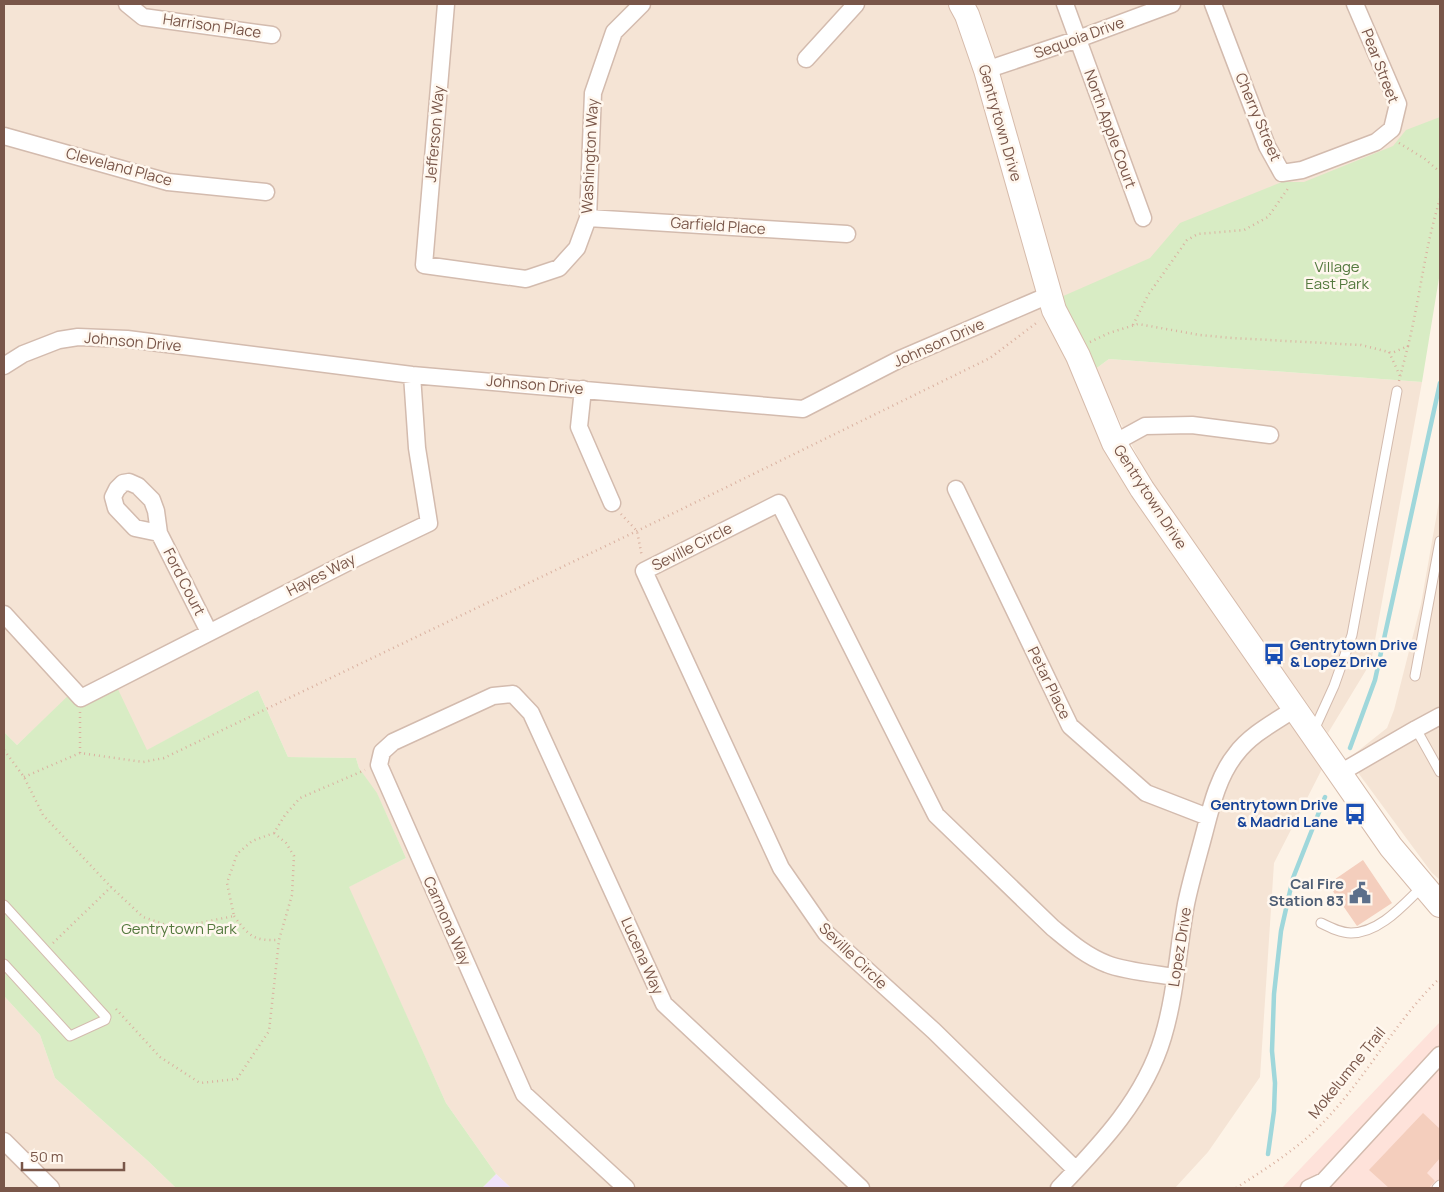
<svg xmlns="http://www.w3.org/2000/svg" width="1444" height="1192" font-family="Manrope,sans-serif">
	<rect width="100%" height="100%" fill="#fdf3e7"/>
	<path fill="#f5e4d5" d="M 4,4 L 1440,4 L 1440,133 L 1059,303 L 1068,364 L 1138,499 L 1322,769 L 1274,863 L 1260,1077 L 1208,1152 L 1175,1188 L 511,1188 L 496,1174 L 446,1103 L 348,887 L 406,858 L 377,794 L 359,768 L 356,758 L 288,757 L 258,690 L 146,751 L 74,691 L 17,745 L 4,732 Z
		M 1109,359 L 1422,382 L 1371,662 L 1328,733 L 1151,483 L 1094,370 Z
		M 1440,496 L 1440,880 L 1432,873 L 1348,759 L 1387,728 L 1394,710 L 1421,604 Z
		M 4,996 L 40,1035 L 55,1078 L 148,1161 L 176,1188 L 4,1188 Z"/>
	<path fill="#fee2da" d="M 1440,1022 L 1440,1188 L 1282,1188 Z"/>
	<path fill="#f0e3fa" d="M 496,1174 L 511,1188 L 482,1188 Z"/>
	<path fill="#d8ecc4" d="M 1440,117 L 1440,272 L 1422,382 L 1109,359 L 1094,370 L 1061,297 L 1150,258 L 1180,223 L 1282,182 L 1304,182 L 1393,146 L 1406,130 Z
		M 114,681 L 147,750 L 258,690 L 288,757 L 356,758 L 359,768 L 377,793 L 406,858 L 349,887 L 446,1103 L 496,1174 L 482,1188 L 176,1188 L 148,1161 L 55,1078 L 40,1035 L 4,996 L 4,732 L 17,745 L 74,690 Z"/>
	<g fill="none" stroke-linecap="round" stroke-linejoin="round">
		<path stroke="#9fd7db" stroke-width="4.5" d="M 1350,748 L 1375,680 L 1440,383
			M 1268,1154 L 1274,1111 L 1275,1083 L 1272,1051 L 1274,994 L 1281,931 L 1293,878 L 1325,797"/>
	</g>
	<path fill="#f4cebd" d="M 1363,860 L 1392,903 L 1357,926 L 1328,884 Z
		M 1423,1113 L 1440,1129 L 1440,1158 L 1427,1173 L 1435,1181 L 1429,1188 L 1389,1188 L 1369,1170 Z"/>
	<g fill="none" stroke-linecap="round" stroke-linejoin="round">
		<g stroke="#d3bbae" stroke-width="11">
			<path id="lane" d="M 1415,676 L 1440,541
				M 1416,729 L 1440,772
				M 1314,730 L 1334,686 L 1352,635 L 1397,391
				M 4,905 L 106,1017 L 105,1020 L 70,1036 L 4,964
				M 1321,923 C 1331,928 1341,933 1351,933 C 1380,933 1404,904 1423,886
				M 1437,1188 L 1440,1185"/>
		</g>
		<g stroke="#d3bbae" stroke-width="19">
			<path id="street" d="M 127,4 L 143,17 L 272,35
				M 446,4 L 424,265 L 526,279 L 559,268 L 577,248 L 588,218 L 593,93 L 614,32 L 642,4
				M 1065,4 L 1143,218
				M 1213,4 L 1267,146 L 1282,173 L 1302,170 L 1376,142 L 1392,129 L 1398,104 L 1355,4
				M 806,59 L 856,4
				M 986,70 L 1078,39 L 1172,4
				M 4,136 L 168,182 L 266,192
				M 588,218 L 847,234
				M 4,366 L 23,354 L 59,340 L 78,337 L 127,339 L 412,375 L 803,409 L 900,359 L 1049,295
				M 583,389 L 579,427 L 612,503
				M 1114,443 L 1145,426 L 1192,425 L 1270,435
				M 956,489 L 1070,726 L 1146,793 L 1208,817
				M 159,533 L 135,528 L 116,508 L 113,497 L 117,489 L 123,483 L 129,482 L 138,486 L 152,500 L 156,511 L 159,533 L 209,632
				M 4,614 L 81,698 L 354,559 L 429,523 L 417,448 L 412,375
				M 1340,773 L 1416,729 L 1440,716
				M 4,1141 L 51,1188
				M 1076,1170 L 934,1031 L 826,933 L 781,868 L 644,571 L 779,503 L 936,815 L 1053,928 C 1070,942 1086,956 1107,964 C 1124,971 1156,974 1175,977
				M 626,1188 L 524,1094 L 379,765 L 382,752 L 393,742 L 493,696 L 513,694 L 531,713 L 664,1004 L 861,1188
				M 1059,1188 C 1101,1144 1145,1098 1163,1037 C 1176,994 1178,948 1186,904 C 1191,880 1198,857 1204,834 C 1211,807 1218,776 1236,754 C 1251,734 1275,722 1296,708
				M 1309,1188 L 1324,1181 L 1440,1055"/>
		</g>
		<g stroke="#d6bbab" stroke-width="26">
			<path id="secondary" d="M 961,4 L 967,15 L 986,70 L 1054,310 L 1078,356 L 1114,443 L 1142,489 L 1391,847 L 1440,905"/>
		</g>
		<path stroke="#dab1a0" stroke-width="2.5" stroke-dasharray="1 4" stroke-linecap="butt" d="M 1399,143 L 1425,159 L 1440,172
			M 1133,325 L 1148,295 L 1187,240 L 1198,234 L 1244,230 L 1268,217 L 1289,187
			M 1090,342 L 1109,333 L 1138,324 L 1200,335 L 1232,338 L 1361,345 L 1392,353 L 1408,346 C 1420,297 1425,247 1440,199
			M 1389,352 L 1400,376
			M 1399,381 L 1408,346
			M 621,514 L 637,531 L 642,557
			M 4,750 L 24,777 L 43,815 L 111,887 L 143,917 L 175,928 L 234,916 L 227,883 L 237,854 L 252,841 L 274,833 L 285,815 L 300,798 L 365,770
			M 80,753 L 80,712
			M 24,777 L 80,753 L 143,762 L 164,758 L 637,531 L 990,358 L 1039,321
			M 234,916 C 249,936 253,941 279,940
			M 53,943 L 111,887
			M 116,1009 L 160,1057 L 200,1083 L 237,1079 L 269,1031 L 279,940 L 292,895 L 294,856 L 286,843 L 274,833
			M 1236,1188 C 1270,1166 1304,1145 1331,1114 C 1370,1071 1398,1018 1440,978"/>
		<use href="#lane" stroke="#fff" stroke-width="9"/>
		<use href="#street" stroke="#fff" stroke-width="16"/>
		<use href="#secondary" stroke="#fff" stroke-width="24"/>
	</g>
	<defs>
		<g id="bus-bare" transform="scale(1.725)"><path d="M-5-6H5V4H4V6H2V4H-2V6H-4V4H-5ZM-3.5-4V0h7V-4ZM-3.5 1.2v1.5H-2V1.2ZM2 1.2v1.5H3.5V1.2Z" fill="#1a4fb4" stroke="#fff7ee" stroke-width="2.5" paint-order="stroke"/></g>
		<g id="civic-bare" transform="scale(1.725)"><path d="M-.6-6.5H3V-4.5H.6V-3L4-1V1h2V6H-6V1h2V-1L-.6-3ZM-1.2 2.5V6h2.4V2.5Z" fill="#5c6f8a" stroke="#fff7ee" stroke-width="2.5" paint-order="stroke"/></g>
	</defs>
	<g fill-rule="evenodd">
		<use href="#bus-bare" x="1274" y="654"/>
		<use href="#bus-bare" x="1355" y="814"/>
		<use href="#civic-bare" x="1360" y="893"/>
	</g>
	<g text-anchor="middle" stroke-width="5" stroke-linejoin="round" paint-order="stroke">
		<g font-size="15" fill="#795649" stroke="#fff7ee">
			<text transform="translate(212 26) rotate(8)" y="5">Harrison Place</text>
			<text transform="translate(1079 38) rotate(-20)" y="5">Sequoia Drive</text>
			<text transform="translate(1380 66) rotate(69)" y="5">Pear Street</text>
			<text transform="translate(1258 117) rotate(67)" y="5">Cherry Street</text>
			<text transform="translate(1000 123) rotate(74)" y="5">Gentrytown Drive</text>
			<text transform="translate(1110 129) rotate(70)" y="5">North Apple Court</text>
			<text transform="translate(435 134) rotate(-85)" y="5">Jefferson Way</text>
			<text transform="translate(590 156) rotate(-87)" y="5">Washington Way</text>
			<text transform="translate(119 167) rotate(15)" y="5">Cleveland Place</text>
			<text transform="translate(718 226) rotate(4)" y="5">Garfield Place</text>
			<text transform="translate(133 342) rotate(5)" y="5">Johnson Drive</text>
			<text transform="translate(939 343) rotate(-24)" y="5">Johnson Drive</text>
			<text transform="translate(535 385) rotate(5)" y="5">Johnson Drive</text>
			<text transform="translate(1150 497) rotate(57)" y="5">Gentrytown Drive</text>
			<text transform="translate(692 547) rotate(-27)" y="5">Seville Circle</text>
			<text transform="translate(321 575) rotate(-27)" y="5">Hayes Way</text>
			<text transform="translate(184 582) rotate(63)" y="5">Ford Court</text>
			<text transform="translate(1049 683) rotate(64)" y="5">Petar Place</text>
			<text transform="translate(447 921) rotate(66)" y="5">Carmona Way</text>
			<text transform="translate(1180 947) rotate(-81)" y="5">Lopez Drive</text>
			<text transform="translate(642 956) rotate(66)" y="5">Lucena Way</text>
			<text transform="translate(853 956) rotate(44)" y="5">Seville Circle</text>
			<text transform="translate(1347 1073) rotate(-51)" y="5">Mokelumne Trail</text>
		</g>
		<g font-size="15" fill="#54793e" stroke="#fff7ee">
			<text x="1337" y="272">Village<tspan x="1337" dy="17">East Park</tspan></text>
			<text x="179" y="934">Gentrytown Park</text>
		</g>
		<g font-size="15" font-weight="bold" fill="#164399" stroke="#fff7ee" text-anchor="start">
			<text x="1290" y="650">Gentrytown Drive<tspan x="1290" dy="17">&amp; Lopez Drive</tspan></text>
			<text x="1338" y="810" text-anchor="end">Gentrytown Drive<tspan x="1338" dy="17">&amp; Madrid Lane</tspan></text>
		</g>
		<g font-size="15" font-weight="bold" fill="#4e5e75" stroke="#fff7ee" text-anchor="end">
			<text x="1344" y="889">Cal Fire<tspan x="1344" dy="17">Station 83</tspan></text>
		</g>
	</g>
	<rect width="1444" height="1192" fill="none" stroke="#795649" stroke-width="10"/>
	<path d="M22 1162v8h102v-8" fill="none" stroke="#795649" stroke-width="2.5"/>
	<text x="30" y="1162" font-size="15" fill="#795649" stroke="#fff7ee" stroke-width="4" paint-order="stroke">50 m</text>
</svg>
